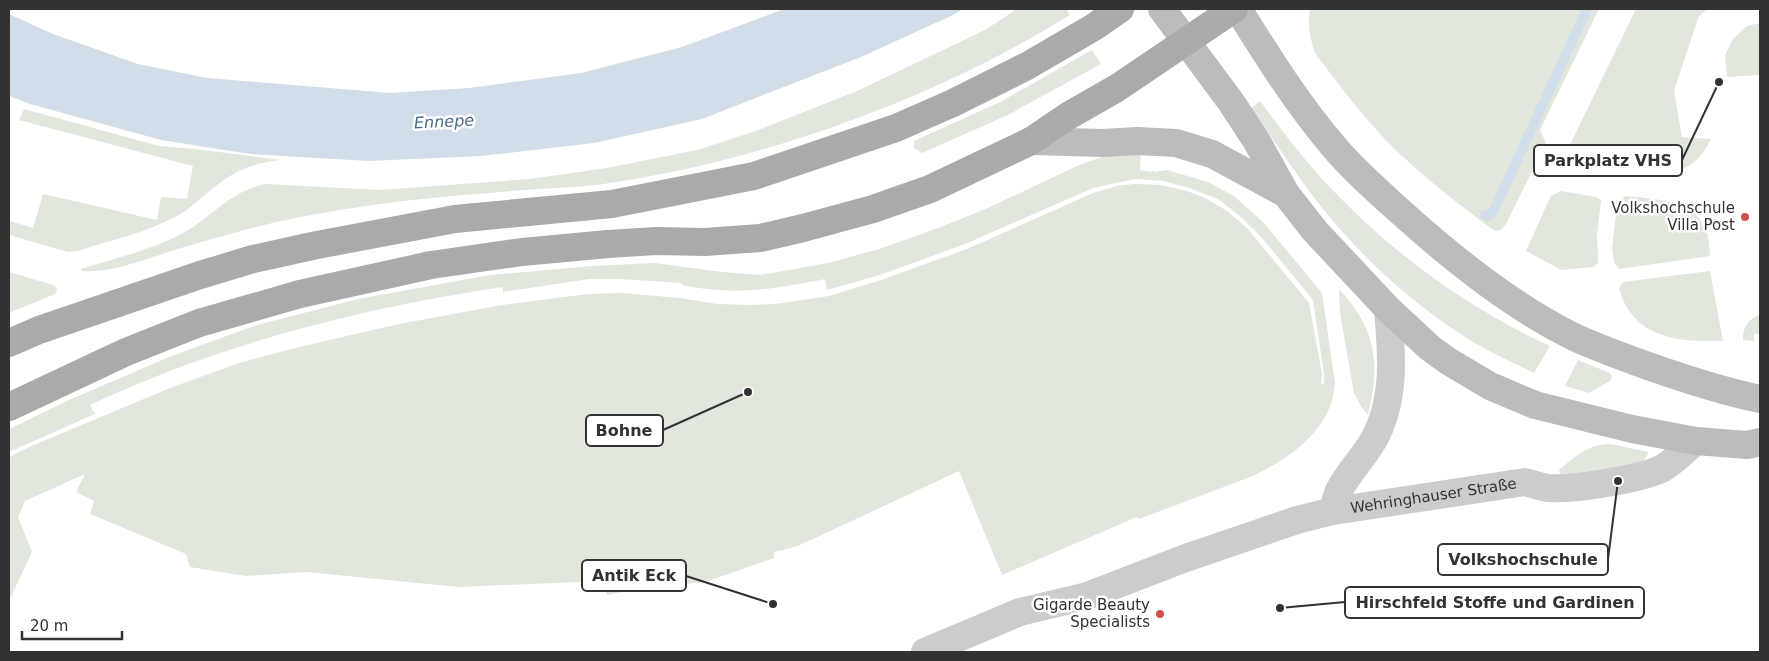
<svg xmlns="http://www.w3.org/2000/svg" width="1769" height="661" font-family="'DejaVu Sans',sans-serif">
	<rect width="100%" height="100%" fill="#fff"/>
	<path fill="#e1e7dc" d="M 1017,9 L 1066,9 L 1070,15 C 934,99 768,159 610,183 C 578,188 544,188 512,191 C 446,196 381,202 316,214 C 270,222 226,235 181,248 C 148,258 115,273 81,271 L 81,269 C 115,258 152,250 183,233 C 214,216 227,193 265,184 L 380,190 L 530,179 L 607,168 L 697,150 L 753,132 L 857,91 L 985,30 Z
		M 1310,9 L 1599,9 L 1540,130 L 1546,143 L 1506,224 L 1501,230 L 1496,231 L 1492,229 C 1461,206 1430,182 1402,156 C 1369,125 1342,89 1315,53 C 1310,39 1307,24 1310,9 Z
		M 1636,9 L 1708,9 L 1699,16 L 1674,91 L 1682,137 L 1711,139 C 1705,151 1698,161 1685,168 C 1666,177 1589,178 1570,169 C 1566,167 1564,163 1563,159 Z
		M 1760,23 L 1760,75 L 1727,77 L 1725,55 L 1733,39 L 1747,26 Z
		M 1092,50 L 1101,64 L 1008,115 L 922,153 L 914,148 L 914,141 L 1000,102 Z
		M 1260,101 C 1280,128 1301,156 1324,181 C 1388,250 1465,307 1550,346 L 1534,373 C 1514,363 1493,354 1473,342 C 1421,310 1373,268 1333,221 C 1303,186 1278,146 1251,108 Z
		M 24,109 L 159,146 L 196,149 L 280,160 C 247,164 231,173 206,194 C 196,202 186,212 175,217 C 145,233 110,240 78,251 L 68,252 L 9,235 L 10,221 L 33,228 L 43,194 L 157,220 L 161,197 L 187,199 L 193,166 L 19,120 Z
		M 1132,153 L 1141,153 L 1140,170 L 1151,172 L 1154,170 L 1154,172 L 1167,170 L 1208,182 L 1234,196 L 1264,223 L 1322,293 L 1335,383 C 1332,430 1291,457 1253,476 L 1139,519 L 1137,517 L 1002,575 L 959,471 L 798,546 L 774,552 L 774,558 L 705,582 L 637,589 L 607,595 L 602,581 L 459,587 L 306,572 L 246,576 L 190,567 L 186,554 L 90,514 L 94,501 L 76,492 L 85,474 L 25,501 L 18,517 L 32,552 L 10,599 L 9,598 L 9,457 L 29,447 L 170,388 L 239,363 L 295,348 L 399,324 L 502,305 L 588,294 L 622,293 L 680,298 L 717,304 L 750,305 L 775,304 L 829,296 L 881,280 L 967,249 L 1093,193 L 1117,186 L 1134,184 L 1161,185 L 1187,191 L 1205,198 L 1227,211 L 1248,229 L 1309,303 L 1322,374 L 1321,384 L 1324,384 L 1324,374 L 1313,300 L 1263,239 L 1241,217 L 1218,199 L 1189,188 L 1164,181 L 1135,179 L 1093,188 L 965,244 L 880,275 L 827,290 L 825,279 C 774,289 735,296 682,285 L 682,283 L 620,279 L 589,279 L 503,292 L 503,287 C 361,308 220,344 90,405 L 95,414 L 9,452 L 9,429 L 69,400 L 169,357 L 257,325 L 358,299 L 490,275 L 592,266 L 655,263 L 722,272 L 760,275 L 828,263 L 879,249 L 941,227 L 990,207 L 1079,165 L 1102,157 Z
		M 1561,191 L 1596,197 L 1601,200 L 1597,234 L 1598,263 L 1594,267 L 1561,270 L 1526,251 L 1549,200 L 1551,196 Z
		M 1625,196 C 1653,199 1692,199 1706,229 C 1709,237 1709,248 1710,256 L 1619,269 L 1614,262 L 1612,248 L 1617,207 L 1619,200 Z
		M 1710,271 L 1723,341 C 1678,342 1633,339 1619,288 L 1623,282 Z
		M 9,272 L 53,285 L 56,287 L 57,290 L 55,294 L 9,313 Z
		M 1339,289 C 1376,329 1381,363 1368,415 L 1362,408 L 1354,393 L 1340,313 Z
		M 1760,314 L 1760,334 L 1754,334 L 1754,341 L 1743,340 C 1743,326 1748,320 1760,314 Z
		M 1578,360 L 1610,373 L 1612,378 L 1610,381 L 1589,393 L 1565,386 Z
		M 1610,444 L 1649,452 L 1643,462 L 1635,466 L 1560,476 L 1559,470 C 1576,456 1586,445 1610,444 Z"/>
	<path fill="#d1dee9" d="M 784,9 L 963,9 L 953,15 L 861,57 L 702,119 L 594,143 L 481,156 L 369,161 L 250,154 L 161,140 L 30,104 L 9,96 L 9,14 L 53,34 L 138,64 L 207,78 L 390,93 L 469,88 L 581,73 L 682,47 Z"/>
	<g fill="none" stroke-linecap="round" stroke-linejoin="round">
		<path stroke="#d1dee9" stroke-width="10" d="M 1485,215 L 1489,216 L 1494,210 L 1587,9"/>
		<g stroke="#ccc" stroke-width="28">
			<path d="M 1333,511 C 1335,504 1336,496 1340,489 C 1349,472 1363,458 1373,441 C 1396,401 1392,354 1388,309"/>
			<path id="s1" d="M 925,652 L 1020,612 L 1087,596 L 1183,559 L 1297,520 L 1333,511 L 1525,482 C 1533,484 1540,487 1548,488 C 1572,490 1642,479 1663,468 C 1675,461 1685,450 1696,441"/>
		</g>
		<path stroke="#bcbcbc" stroke-width="28" d="M 1162,9 L 1231,102 L 1256,140 L 1286,194 L 1315,231 L 1388,309 L 1430,348 L 1448,361 L 1490,386 L 1535,405 L 1632,429 L 1696,441 L 1747,445 L 1760,442
			M 1238,9 C 1268,57 1298,105 1335,148 C 1355,172 1380,193 1403,214 C 1453,259 1513,307 1574,337 C 1598,348 1623,357 1648,366 C 1685,379 1722,391 1760,399
			M 1031,141 L 1103,143 L 1137,141 L 1176,143 L 1212,154 L 1286,194"/>
		<path stroke="#aaa" stroke-width="28" d="M 9,343 L 39,330 L 200,275 L 253,259 L 317,245 L 455,219 L 612,204 L 754,176 L 896,128 L 953,103 L 1027,66 L 1094,27 L 1120,9
			M 9,407 L 126,352 L 199,323 L 300,294 L 431,265 L 522,252 L 608,244 L 656,241 L 705,242 L 760,238 L 803,228 L 873,209 L 930,189 L 1031,141 L 1068,116 L 1117,88 L 1234,9"/>
	</g>
	<g fill="#d04e4c" stroke="#fff" stroke-width="2">
		<circle cx="1745" cy="217" r="5"/>
		<circle cx="1160" cy="614" r="5"/>
	</g>
	<g text-anchor="middle" stroke-width="5" stroke-linejoin="round" paint-order="stroke">
		<g font-size="15" fill="#323232" stroke="#fff" text-anchor="end">
			<text x="1735" y="213">Volkshochschule<tspan x="1735" dy="17">Villa Post</tspan></text>
			<text x="1150" y="610">Gigarde Beauty<tspan x="1150" dy="17">Specialists</tspan></text>
		</g>
		<g font-size="15" fill="#323232" stroke="#fff">
			<text dy="5" stroke="none"><textPath href="#s1" startOffset="534">Wehringhauser Straße</textPath></text>
		</g>
		<g font-size="16" font-style="italic" fill="#496b8a" stroke="#fff">
			<text transform="translate(444 121) rotate(-3)" y="6">Ennepe</text>
		</g>
	</g>
	<path fill="none" stroke="#323232" stroke-width="2" d="M1719 82L1682 160M748 392L663 430M1618 481L1608 559M773 604L686 576M1280 608L1345 602"/>
	<g fill="#323232" stroke="#fff" stroke-width="2">
		<circle cx="1719" cy="82" r="5"/>
		<circle cx="748" cy="392" r="5"/>
		<circle cx="1618" cy="481" r="5"/>
		<circle cx="773" cy="604" r="5"/>
		<circle cx="1280" cy="608" r="5"/>
	</g>
	<g fill="#fff" stroke="#323232" stroke-width="2">
		<rect x="1534" y="145" width="148" height="31" rx="5"/>
		<rect x="586" y="415" width="77" height="31" rx="5"/>
		<rect x="1438" y="544" width="170" height="31" rx="5"/>
		<rect x="582" y="560" width="104" height="31" rx="5"/>
		<rect x="1345" y="587" width="299" height="31" rx="5"/>
	</g>
	<g font-size="16" text-anchor="middle" font-weight="bold" fill="#323232">
		<text x="1608" y="166">Parkplatz VHS</text>
		<text x="624" y="436">Bohne</text>
		<text x="1523" y="565">Volkshochschule</text>
		<text x="634" y="581">Antik Eck</text>
		<text x="1495" y="608">Hirschfeld Stoffe und Gardinen</text>
	</g>
	<rect width="1769" height="661" fill="none" stroke="#323232" stroke-width="20"/>
	<path d="M22 631v8h100v-8" fill="none" stroke="#323232" stroke-width="2.5"/>
	<text x="30" y="631" font-size="15" fill="#323232" stroke="#ffffff" stroke-width="4" paint-order="stroke">20 m</text>
</svg>
